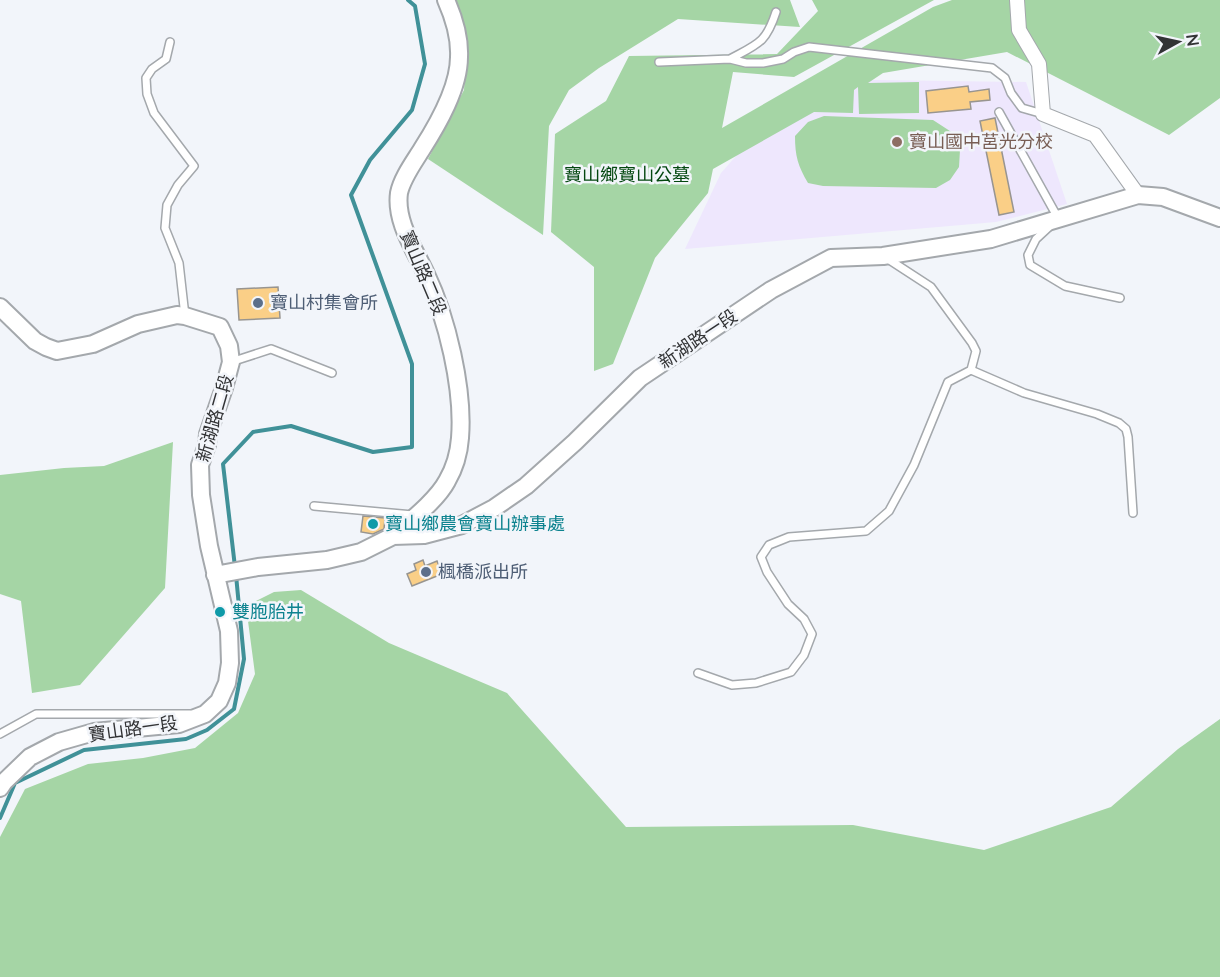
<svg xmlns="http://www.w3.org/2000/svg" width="1220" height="977" font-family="Lato,'Noto Sans TC',sans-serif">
	<rect width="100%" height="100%" fill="#f2f5fa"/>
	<path fill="#eee7fd" d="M 808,79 L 1026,82 L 1067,204 L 996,222 L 685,249 L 721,173 L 776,111 Z"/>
	<path fill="#a5d5a5" d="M 454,0 L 790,0 L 800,27 L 678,19 L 599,68 L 569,90 L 549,126 L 543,235 L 428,159 L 464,90 L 467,38 Z
		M 812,0 L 934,0 L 794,77 L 733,72 L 722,128 L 933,7 L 952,0 L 1220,0 L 1220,98 L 1169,135 L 1007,52 L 883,73 L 868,83 L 919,82 L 919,113 L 859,114 L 858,87 L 854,90 L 853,113 L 814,112 L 713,169 L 708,193 L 655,258 L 613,364 L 594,371 L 594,267 L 551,232 L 555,134 L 606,101 L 629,56 L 777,54 L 818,11 Z
		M 824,116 L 933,120 L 953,133 L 960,150 L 959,167 L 950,180 L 936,188 L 823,186 L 808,183 C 798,166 795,156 795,136 L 808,122 Z
		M 173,442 L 165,588 L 80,685 L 32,693 L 21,601 L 0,594 L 0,475 L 64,468 L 104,466 Z
		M 301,590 L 389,643 L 507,693 L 626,827 L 853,825 L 984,850 L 1111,807 L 1178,749 L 1220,719 L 1220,977 L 0,977 L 0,837 L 25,789 L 88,764 L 143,758 L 195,748 L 238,713 L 255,674 L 246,606 L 274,592 Z"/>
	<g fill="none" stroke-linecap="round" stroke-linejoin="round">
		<path stroke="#409198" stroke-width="4" d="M 235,567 L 223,464 L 253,432 L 291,426 L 373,452 L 412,447 L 412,364 L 351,195 L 370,160 L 412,110 L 425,64 L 415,6 L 408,0
			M 0,818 L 15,783 L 84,750 L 186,739 L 207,730 L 234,709 L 244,659 L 236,575"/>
	</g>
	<path fill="#facf87" stroke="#989590" stroke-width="1.5" d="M 968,86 L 969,92 L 989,89 L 990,100 L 970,102 L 971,109 L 928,113 L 926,91 Z
		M 995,118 L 1014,212 L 999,215 L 980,121 Z
		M 278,287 L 280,318 L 239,320 L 237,289 Z
		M 363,516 L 385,518 L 384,529 L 373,534 L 361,532 Z
		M 423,560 L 425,566 L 437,561 L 442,574 L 412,586 L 407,574 L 416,570 L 414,564 Z"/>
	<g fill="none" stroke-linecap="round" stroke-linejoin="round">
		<g stroke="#a4a8ac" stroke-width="10">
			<path id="service" d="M 170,42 L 166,59 L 152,69 L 146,78 L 147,94 L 154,113 L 194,166 L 178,185 L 167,205 L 165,228 L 179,263 L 185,316
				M 730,59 C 758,44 766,43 776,12
				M 659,62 L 730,59 L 746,63 L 763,63 L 783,59 L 794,52 L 809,47 L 992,68 L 1005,78 L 1011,93 L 1022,108 L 1043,114
				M 999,112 L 1058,218
				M 1050,226 L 1036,239 L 1028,255 L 1030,265 L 1065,286 L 1120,298
				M 231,362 L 271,349 L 332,373
				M 971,370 L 1024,393 L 1097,414 L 1119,423 L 1126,429 L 1128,437 L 1133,513
				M 314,506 L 413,515
				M 698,673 L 732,685 L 756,683 L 791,672 L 804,655 L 812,634 L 804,619 L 788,604 L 767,572 L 761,557 L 769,545 L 789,537 L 866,531 L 889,511 L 914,465 L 948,382 L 971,370 L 976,351 L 972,343 L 931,287 L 888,259
				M 0,734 L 36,714 L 190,714"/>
		</g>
		<g stroke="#a4a8ac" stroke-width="16">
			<path id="minor" d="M 1017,0 L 1019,30 L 1039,64 L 1043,114 L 1095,135 L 1138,195"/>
		</g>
		<g stroke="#a4a8ac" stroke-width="20">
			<path id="tertiary" d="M 0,307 L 35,341 L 46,347 L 57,351 L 93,344 L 138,324 L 177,315 L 185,316 L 220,327 L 229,346 L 231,362 L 224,388 L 208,434 L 207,445 L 200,465 L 201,495 L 209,546 L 229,631 L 230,663 L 227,683 L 219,701 L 205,714 L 179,724 L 94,732 L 59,742 L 30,757 L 4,782 L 0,788
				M 393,536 C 409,522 437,500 447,481 C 454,469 459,452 460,438 C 464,389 447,318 426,274 C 415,250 395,222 399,193 C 402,178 414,162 422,149 C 438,124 459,88 459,57 C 460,37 454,18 446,0
				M 215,575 L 258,567 L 327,560 L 361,552 L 393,536 L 424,535 L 462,525 L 494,508 L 526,486 L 575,442 L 640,378 L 771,290 L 831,258 L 883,256 L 991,239 L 1138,195 L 1163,197 L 1220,218"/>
		</g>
		<use href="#service" stroke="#fff" stroke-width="7"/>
		<use href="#minor" stroke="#fff" stroke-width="14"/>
		<use href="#tertiary" stroke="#fff" stroke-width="16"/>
	</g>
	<circle fill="#8d6e63" stroke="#f2f5fa" stroke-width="2" cx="897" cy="142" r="6"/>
	<g fill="#5c6f8a" stroke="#f2f5fa" stroke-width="2">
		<circle cx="258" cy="303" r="6"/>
		<circle cx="426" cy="572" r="6"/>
	</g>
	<g fill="#0f9aa8" stroke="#f2f5fa" stroke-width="2">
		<circle cx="373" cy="524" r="6"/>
		<circle cx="220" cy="612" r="6"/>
	</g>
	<g text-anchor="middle" stroke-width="5" stroke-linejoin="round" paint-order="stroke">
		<g font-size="18" fill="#785e54" stroke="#f2f5fa" text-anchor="start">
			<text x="909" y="148">寶山國中莒光分校</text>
		</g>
		<g font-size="18" fill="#03470f" stroke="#f2f5fa">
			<text x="627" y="181">寶山鄉寶山公墓</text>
		</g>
		<g font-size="18" fill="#323335" stroke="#f2f5fa">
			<text transform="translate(423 273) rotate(67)" y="6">寶山路二段</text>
			<text transform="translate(698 339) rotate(-34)" y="6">新湖路一段</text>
			<text transform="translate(215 418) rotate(-74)" y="6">新湖路二段</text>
			<text transform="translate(133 729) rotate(-8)" y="6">寶山路一段</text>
		</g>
		<g font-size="18" fill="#4e5e75" stroke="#f2f5fa" text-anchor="start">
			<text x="270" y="309">寶山村集會所</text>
			<text x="438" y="578">楓橋派出所</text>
		</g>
		<g font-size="18" fill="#0d838f" stroke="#f2f5fa" text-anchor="start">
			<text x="385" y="530">寶山鄉農會寶山辦事處</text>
			<text x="232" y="618">雙胞胎井</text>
		</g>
	</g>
	<g transform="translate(1178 42) rotate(82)" stroke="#f2f5fa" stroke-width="4.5" paint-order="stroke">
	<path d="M0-4.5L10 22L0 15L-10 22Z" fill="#323335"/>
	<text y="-9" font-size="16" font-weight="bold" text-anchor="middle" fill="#323335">N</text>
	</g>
</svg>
